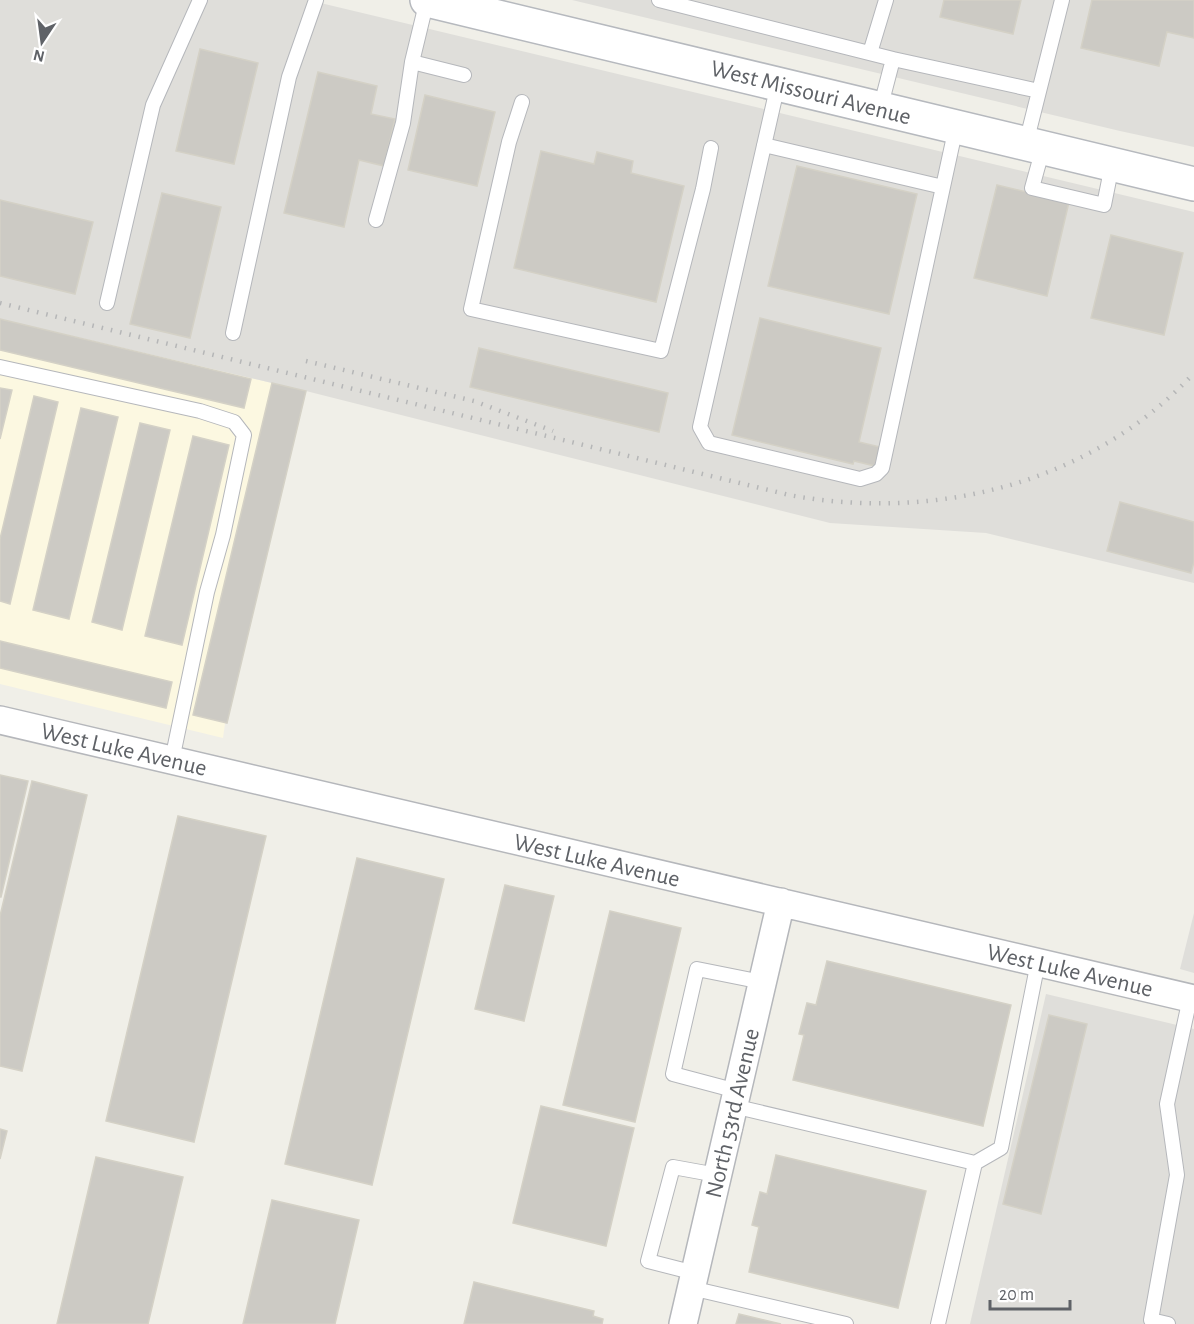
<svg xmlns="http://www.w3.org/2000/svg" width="1194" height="1324" font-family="'Alegreya Sans',sans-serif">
	<rect width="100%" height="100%" fill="#f0efe8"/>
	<path fill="#fcf8e1" d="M 0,319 L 272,383 L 223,738 L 0,684 Z"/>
	<path fill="#dfdeda" d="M 0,0 L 308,0 L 1194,212 L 1194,583 L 986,533 L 830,523 L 306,391 L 0,319 Z
		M 572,0 L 1194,0 L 1194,147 L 1120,131 Z
		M 1194,913 L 1194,973 L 1180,969 Z
		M 1046,994 L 1194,1029 L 1194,1324 L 970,1324 Z"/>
	<path fill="#cccac4" stroke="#d4d1c6" stroke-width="1.5" d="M 944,0 L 1021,0 L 1013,34 L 940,17 Z
		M 1092,0 L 1194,0 L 1194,38 L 1167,32 L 1159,66 L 1081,48 Z
		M 200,49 L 258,63 L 234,164 L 176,151 Z
		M 318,72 L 377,86 L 371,114 L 395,119 L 384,166 L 359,160 L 344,227 L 284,213 Z
		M 425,95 L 495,112 L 477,186 L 408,170 Z
		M 541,151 L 594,164 L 597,152 L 633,161 L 631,173 L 684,186 L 656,302 L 514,268 Z
		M 797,166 L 917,194 L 889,314 L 768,286 Z
		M 997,185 L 1069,202 L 1047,296 L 974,278 Z
		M 162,193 L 221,207 L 190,338 L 130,324 Z
		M 0,200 L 93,222 L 75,294 L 0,276 Z
		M 1111,235 L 1183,253 L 1164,335 L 1091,318 Z
		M 760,318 L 881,348 L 859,442 L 880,447 L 875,466 L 854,461 L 853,464 L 732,435 Z
		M 0,319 L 251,379 L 244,408 L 0,350 Z
		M 479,348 L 668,393 L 659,432 L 470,387 Z
		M 272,383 L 306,391 L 227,723 L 193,715 Z
		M 0,388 L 12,390 L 0,439 Z
		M 34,396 L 58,402 L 10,604 L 0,601 L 0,539 Z
		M 81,408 L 118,417 L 69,619 L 33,610 Z
		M 140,423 L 170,430 L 122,630 L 92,622 Z
		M 193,436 L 229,445 L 182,645 L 145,636 Z
		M 1120,502 L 1194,522 L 1194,562 L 1191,573 L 1107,551 Z
		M 0,641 L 172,682 L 166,708 L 0,668 Z
		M 0,775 L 28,781 L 1,897 L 0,897 Z
		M 32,781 L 87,795 L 22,1071 L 0,1066 L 0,916 Z
		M 178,816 L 266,836 L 194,1142 L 106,1121 Z
		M 357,858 L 444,879 L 372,1185 L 285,1164 Z
		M 505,885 L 554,896 L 524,1021 L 475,1009 Z
		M 610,911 L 681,928 L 635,1122 L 563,1105 Z
		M 827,961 L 1011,1005 L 983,1126 L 793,1080 L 804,1035 L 799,1034 L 807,1003 L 816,1005 Z
		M 1049,1015 L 1087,1024 L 1041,1214 L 1003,1204 Z
		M 541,1106 L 634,1128 L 606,1246 L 513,1223 Z
		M 0,1129 L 7,1131 L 0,1159 Z
		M 776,1155 L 926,1191 L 898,1308 L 749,1272 L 759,1227 L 752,1225 L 760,1192 L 767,1194 Z
		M 96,1157 L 183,1177 L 148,1324 L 57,1324 Z
		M 272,1200 L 359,1220 L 335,1324 L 243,1324 Z
		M 474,1282 L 594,1311 L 593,1316 L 603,1319 L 602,1324 L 464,1324 Z
		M 739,1314 L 781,1324 L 736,1324 Z"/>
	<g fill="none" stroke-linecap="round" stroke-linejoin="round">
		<g stroke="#b5b7bb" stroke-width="16">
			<path id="lane" d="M 427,0 L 412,62 L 464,75
				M 659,0 L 893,59 L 880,109
				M 870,53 L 886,0
				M 893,59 L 1039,91
				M 778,84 L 700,427 L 709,443 L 860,479 L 876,474 L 882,468 L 956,127
				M 522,102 L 509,142 L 471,309 L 661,351 L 703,189 L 711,148
				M 1026,143 L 1062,0
				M 764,145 L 943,187
				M 1043,148 L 1032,188 L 1104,205 L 1112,165
				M 376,220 L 403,123 L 412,62
				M 107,303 L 153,105 L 200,0
				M 233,333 L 289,77 L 316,0
				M 0,367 L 200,411 L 234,422 L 244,435 L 223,535 L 207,592 L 172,760
				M 737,1091 L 673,1074 L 697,969 L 762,982
				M 733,1106 L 975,1163 L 938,1324
				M 975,1163 L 1001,1148 L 1038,962
				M 695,1273 L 648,1261 L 673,1167 L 717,1175
				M 691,1288 L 846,1324
				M 1168,1324 L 1151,1320 L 1177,1175 L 1167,1104 L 1190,998"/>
		</g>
		<g stroke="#b5b7bb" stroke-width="30">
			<path id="street" d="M 0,720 L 1194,999
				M 683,1324 L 781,902"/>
		</g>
		<g stroke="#b6b9be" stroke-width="36">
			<path id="secondary" d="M 427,0 L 1194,184"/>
		</g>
		<use href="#lane" stroke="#fff" stroke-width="14"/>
		<use href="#street" stroke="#fff" stroke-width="27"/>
		<use href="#secondary" stroke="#fff" stroke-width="33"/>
		<path stroke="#b5b6b7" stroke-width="4.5" stroke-dasharray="1.5 8" stroke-linecap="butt" d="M 0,303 L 789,495 C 935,522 1091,484 1194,373
			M 306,361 L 474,401 L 553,431"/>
	</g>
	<g text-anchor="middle" stroke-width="6" stroke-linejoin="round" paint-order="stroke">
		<g font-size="24" fill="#5f6267" stroke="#fff">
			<text transform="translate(811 92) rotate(14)" y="8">West Missouri Avenue</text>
			<text transform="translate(124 749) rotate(13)" y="8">West Luke Avenue</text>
			<text transform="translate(597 860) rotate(13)" y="8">West Luke Avenue</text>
			<text transform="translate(1070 970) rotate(13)" y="8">West Luke Avenue</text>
			<text transform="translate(732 1113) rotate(-77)" y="8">North 53rd Avenue</text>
		</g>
	</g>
	<g transform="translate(42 42) rotate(193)" stroke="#ffffff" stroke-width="4.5" paint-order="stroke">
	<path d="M0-4.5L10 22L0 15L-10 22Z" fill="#5f6267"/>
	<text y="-9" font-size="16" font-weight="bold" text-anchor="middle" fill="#5f6267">N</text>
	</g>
	<path d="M990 1300v9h80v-9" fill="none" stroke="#5f6267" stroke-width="3"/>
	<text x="999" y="1300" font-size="18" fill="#5f6267" stroke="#ffffff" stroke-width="4.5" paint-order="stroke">20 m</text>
</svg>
